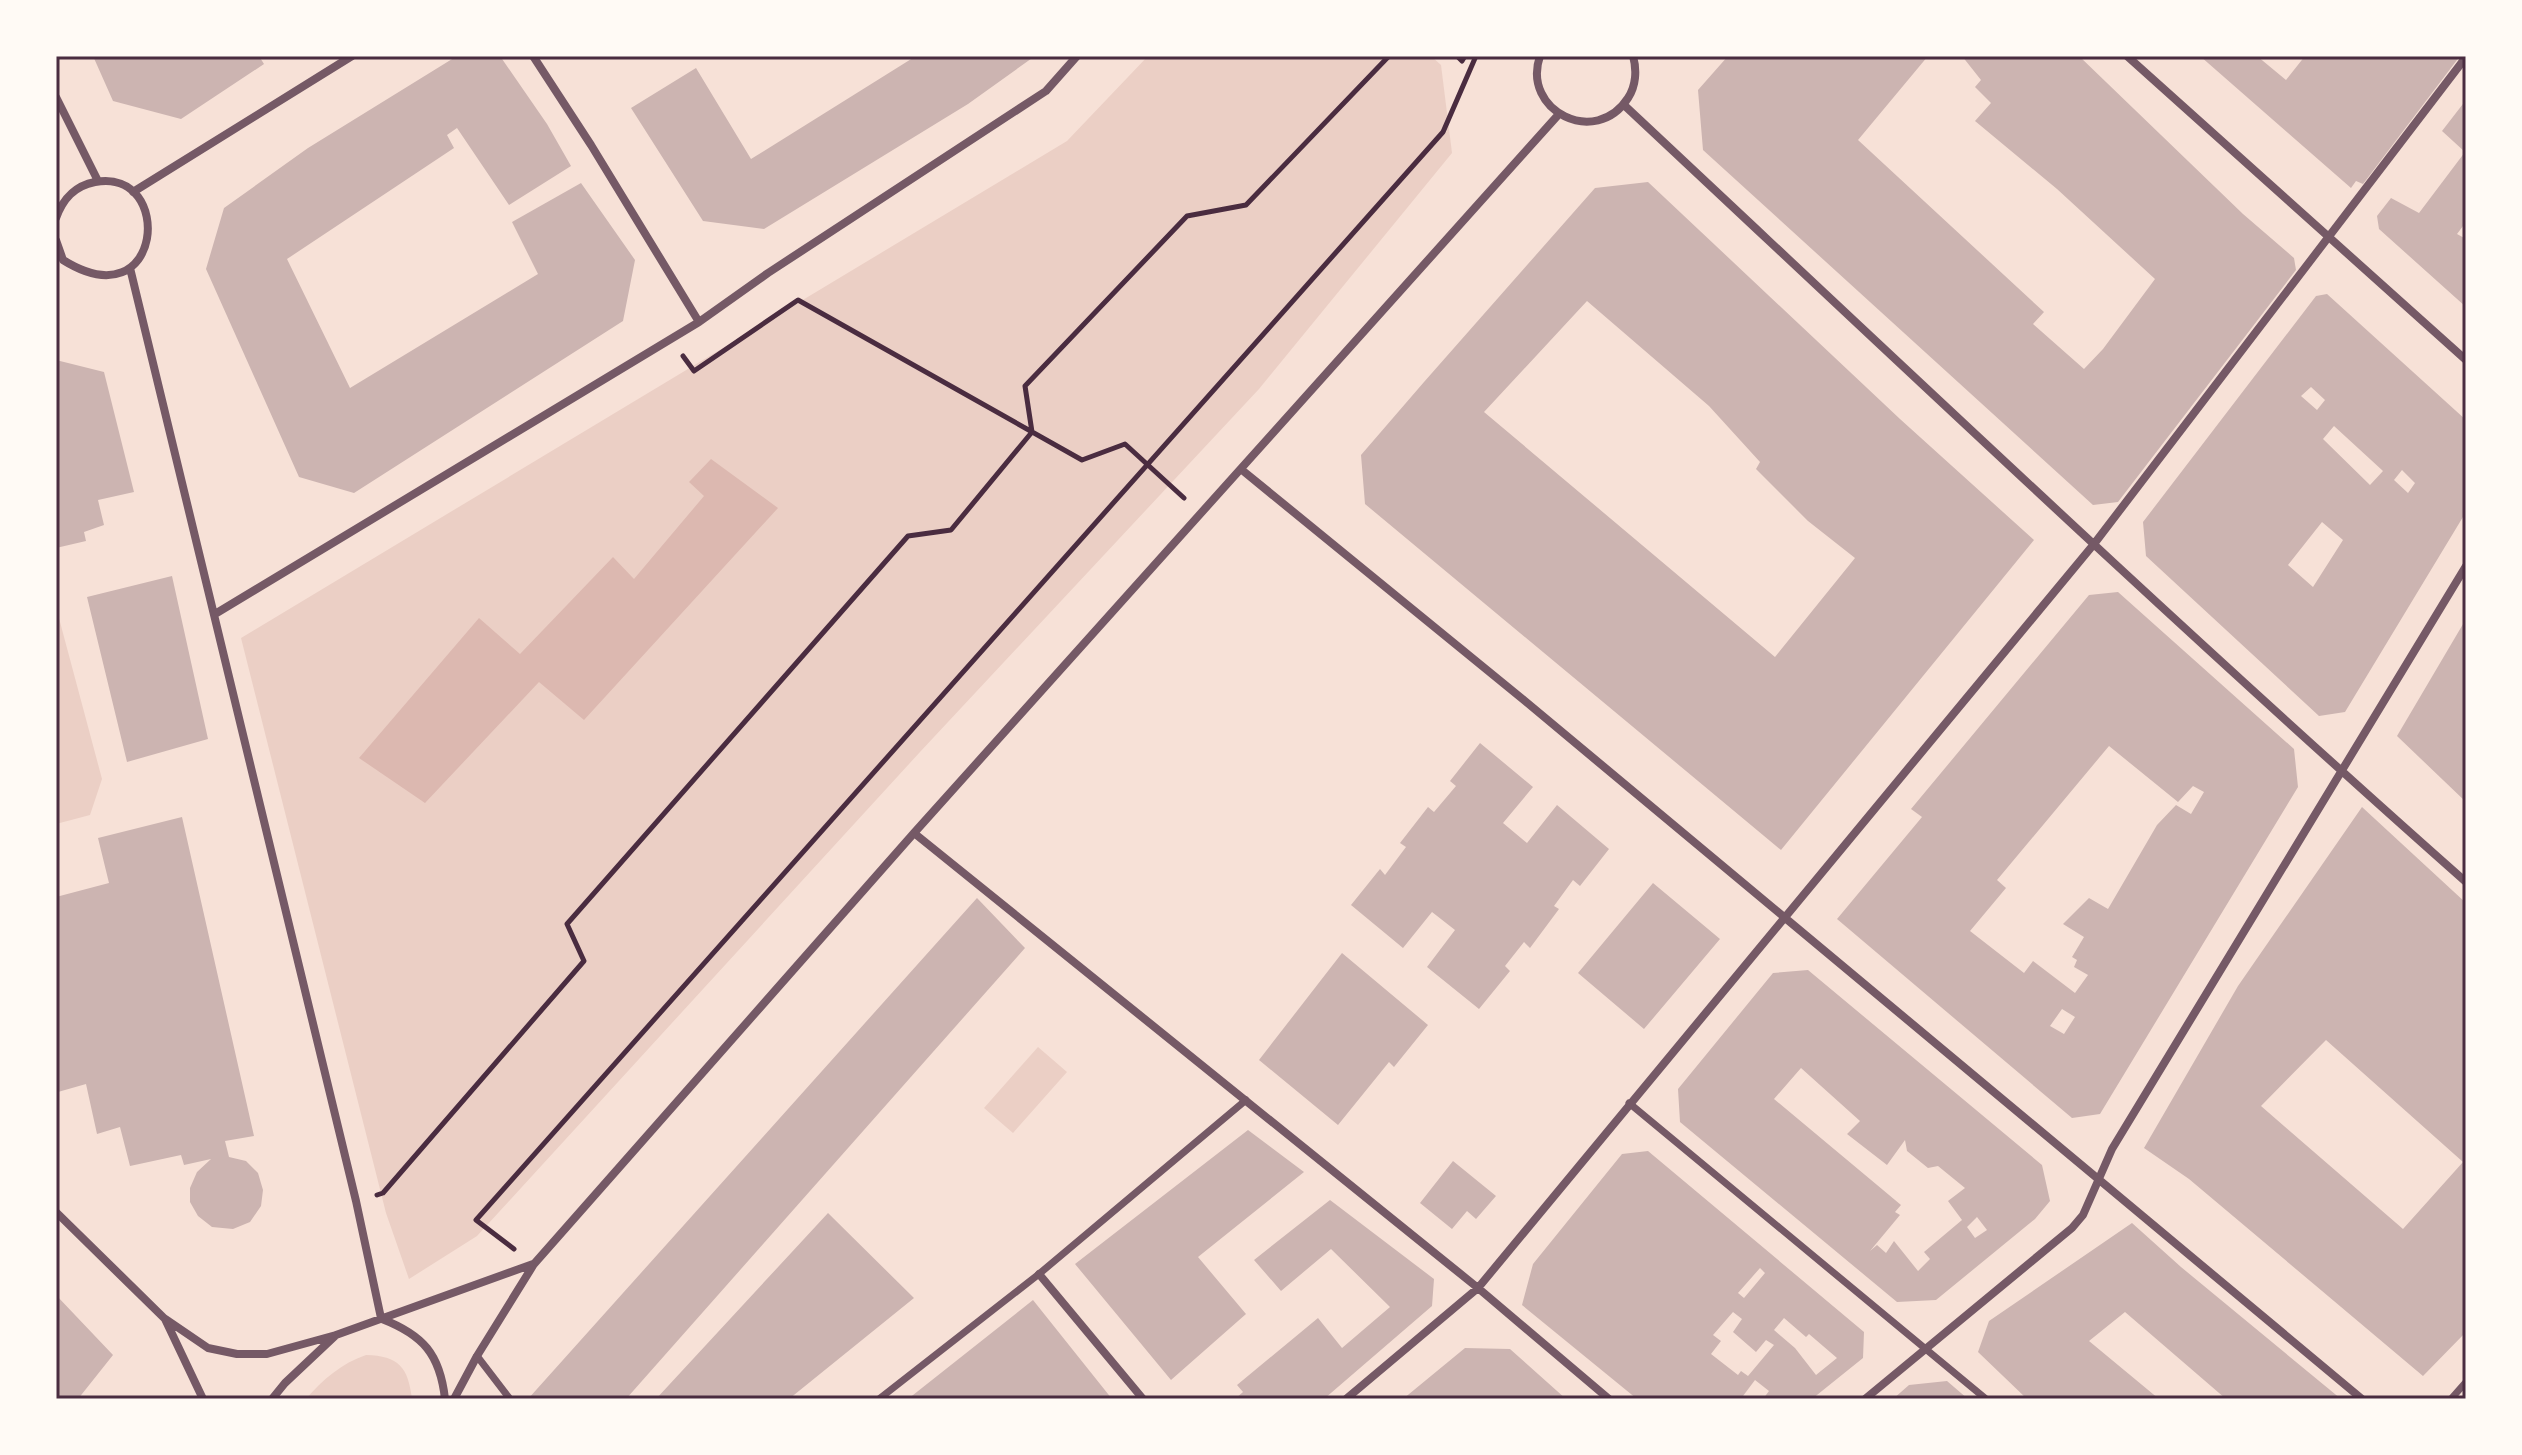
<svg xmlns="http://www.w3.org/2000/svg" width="2522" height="1455" font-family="Lato,sans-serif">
	<rect width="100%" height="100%" fill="#f7e1d7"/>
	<path fill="#ebcfc5" d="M 1148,56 L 1431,56 L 1441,65 L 1452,153 L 1259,389 L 920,752 L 477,1236 L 409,1279 L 386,1213 L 241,638 L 1067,141 Z
		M 56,607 L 102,779 L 90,815 L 56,824 Z
		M 1038,1047 L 1067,1072 L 1013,1133 L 984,1108 Z
		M 366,1355 C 399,1356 408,1367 412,1399 L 306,1399 C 322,1380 342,1363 366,1355 Z"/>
	<path fill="#dcb8b0" d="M 711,459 L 778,508 L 584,720 L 539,682 L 425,803 L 359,758 L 479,618 L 520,654 L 613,557 L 634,579 L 704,496 L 689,482 Z"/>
	<path fill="#ccb4b1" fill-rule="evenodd" d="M 93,56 L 259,56 L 264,64 L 181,119 L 113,101 Z
		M 457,56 L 500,56 L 547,124 L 571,166 L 509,205 L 457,128 L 447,135 L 454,148 L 287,259 L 350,388 L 538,274 L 512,222 L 581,183 L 635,260 L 623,321 L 354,493 L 299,477 L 206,269 L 224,208 L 308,148 Z
		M 916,56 L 1035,56 L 968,104 L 764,229 L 703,221 L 631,108 L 696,68 L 751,159 Z
		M 1728,56 L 1928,56 L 1858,140 L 2044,312 L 2033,324 L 2084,369 L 2103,349 L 2155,279 L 2057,189 L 1975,121 L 1991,103 L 1975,87 L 1981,80 L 1962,56 L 2079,56 L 2243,214 L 2294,258 L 2296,270 L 2118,502 L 2093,505 L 1703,150 L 1698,90 Z
		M 2200,56 L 2257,56 L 2286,80 L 2305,56 L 2460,56 L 2363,184 L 2356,181 L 2351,188 Z
		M 2466,100 L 2466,222 L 2457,234 L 2466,239 L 2466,307 L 2379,229 L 2377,216 L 2391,198 L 2419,213 L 2465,152 L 2442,131 Z
		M 1648,182 L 1900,419 L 2034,540 L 1781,850 L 1365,504 L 1361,455 L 1424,382 L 1595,188 ZM 1587,301 L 1709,406 L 1760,462 L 1756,469 L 1808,521 L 1855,558 L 1775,657 L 1484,412 Z
		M 2327,294 L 2466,420 L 2466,512 L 2345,712 L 2319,716 L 2146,556 L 2143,522 L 2316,296 ZM 2311,387 L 2325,400 L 2317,410 L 2301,396 ZM 2334,426 L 2383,471 L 2370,485 L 2323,439 ZM 2402,470 L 2415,483 L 2408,493 L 2394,480 ZM 2322,522 L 2343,540 L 2313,587 L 2288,565 Z
		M 56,360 L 104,372 L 134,492 L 98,500 L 104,525 L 84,532 L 86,541 L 56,548 Z
		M 172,576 L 208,739 L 127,762 L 87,597 Z
		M 2118,592 L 2294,749 L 2298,787 L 2100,1114 L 2072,1118 L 1837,919 L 1922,817 L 1911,809 L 2089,595 ZM 2109,746 L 2178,802 L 2193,786 L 2204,792 L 2191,814 L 2176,805 L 2157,825 L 2108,909 L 2089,898 L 2063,924 L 2084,937 L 2072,957 L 2077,960 L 2074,967 L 2088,975 L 2075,993 L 2033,961 L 2024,973 L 1970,931 L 2006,888 L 1997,880 ZM 2062,1009 L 2075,1017 L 2064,1034 L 2050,1026 Z
		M 2466,619 L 2466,802 L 2397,736 Z
		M 1480,743 L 1533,787 L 1503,823 L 1527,843 L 1557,805 L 1609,849 L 1580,886 L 1573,880 L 1554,906 L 1559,909 L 1530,948 L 1524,942 L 1505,966 L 1510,971 L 1479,1009 L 1427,967 L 1455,930 L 1432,912 L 1403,948 L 1351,905 L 1380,869 L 1385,875 L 1406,847 L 1400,843 L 1428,807 L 1434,812 L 1456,786 L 1450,781 Z
		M 2362,807 L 2466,903 L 2466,1332 L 2423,1376 L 2189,1179 L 2144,1148 L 2238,986 ZM 2326,1040 L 2463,1162 L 2403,1229 L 2261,1106 Z
		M 182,817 L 254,1136 L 225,1141 L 229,1157 L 246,1161 L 258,1173 L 263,1190 L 261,1206 L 250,1222 L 233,1229 L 212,1227 L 198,1216 L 190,1202 L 190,1188 L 197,1172 L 211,1159 L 184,1165 L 181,1155 L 130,1166 L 120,1127 L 97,1134 L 86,1084 L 58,1092 L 56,1085 L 56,897 L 109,883 L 98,838 Z
		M 1653,883 L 1720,939 L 1644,1029 L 1578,973 Z
		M 977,898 L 1025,948 L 626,1399 L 528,1399 Z
		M 1342,953 L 1428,1025 L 1394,1067 L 1389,1062 L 1338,1125 L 1259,1060 Z
		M 1808,970 L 2042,1165 L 2050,1201 L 2035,1219 L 1936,1300 L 1897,1302 L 1680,1122 L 1678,1089 L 1773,973 ZM 1801,1068 L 1860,1121 L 1847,1134 L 1887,1165 L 1905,1140 L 1907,1151 L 1928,1168 L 1938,1166 L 1965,1188 L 1948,1201 L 1962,1220 L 1924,1252 L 1930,1259 L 1918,1271 L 1894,1241 L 1886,1253 L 1877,1245 L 1870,1251 L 1900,1215 L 1895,1212 L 1901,1205 L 1774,1099 ZM 1977,1217 L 1987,1230 L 1975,1238 L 1967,1227 Z
		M 1248,1130 L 1304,1172 L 1198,1257 L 1246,1314 L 1171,1380 L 1075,1264 Z
		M 1648,1151 L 1864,1332 L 1863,1358 L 1812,1399 L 1763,1399 L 1769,1391 L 1755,1380 L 1743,1396 L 1747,1399 L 1637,1399 L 1522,1305 L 1533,1264 L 1571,1217 L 1622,1154 ZM 1760,1268 L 1765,1273 L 1744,1298 L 1738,1293 ZM 1733,1312 L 1742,1319 L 1733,1332 L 1756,1352 L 1766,1340 L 1774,1345 L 1748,1376 L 1741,1371 L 1738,1375 L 1711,1354 L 1721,1341 L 1713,1335 ZM 1784,1318 L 1806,1337 L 1809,1334 L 1837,1358 L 1816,1375 L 1795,1348 L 1774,1330 Z
		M 1453,1161 L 1496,1196 L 1476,1219 L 1467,1211 L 1452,1229 L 1420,1203 Z
		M 1330,1200 L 1434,1279 L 1432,1306 L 1324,1399 L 1235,1399 L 1243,1392 L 1237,1385 L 1318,1318 L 1342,1348 L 1390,1307 L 1331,1249 L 1281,1291 L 1254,1260 Z
		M 828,1213 L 914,1298 L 789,1399 L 656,1399 Z
		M 2132,1223 L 2181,1267 L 2341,1399 L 2226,1399 L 2125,1312 L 2089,1341 L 2159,1399 L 2027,1399 L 1978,1352 L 1989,1321 Z
		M 56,1295 L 113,1355 L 78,1399 L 56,1399 Z
		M 1033,1300 L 1112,1399 L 908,1399 Z
		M 1465,1348 L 1510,1349 L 1566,1399 L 1403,1399 Z
		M 1947,1381 L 1968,1399 L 1893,1399 L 1909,1385 Z"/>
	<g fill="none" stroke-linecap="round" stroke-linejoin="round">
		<path stroke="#4a2c40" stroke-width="5" d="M 1457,56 L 1462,61 L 1465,56
			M 683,356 L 694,371 L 798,300 L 1082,460 L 1125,444 L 1184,498
			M 377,1195 L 383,1193 L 584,961 L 567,924 L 908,536 L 951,530 L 1032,432 L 1025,386 L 1187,216 L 1246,205 L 1389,56
			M 514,1249 L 476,1220 L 1443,132 L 1476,56"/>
		<path stroke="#755966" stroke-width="7" d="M 1629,1103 L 1986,1399
			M 477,1356 L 510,1399
			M 879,1399 L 1039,1274 L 1246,1100
			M 2451,1399 L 2466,1382"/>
		<path stroke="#755966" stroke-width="8" d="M 533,56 L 591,145 L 699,322
			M 1540,56 C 1521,111 1596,148 1628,98 C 1636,86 1637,70 1633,56
			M 2127,56 L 2466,360
			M 56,97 L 98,181
			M 1624,105 C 1903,366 2180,629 2466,882
			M 133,192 L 352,56
			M 56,218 C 63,199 74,186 95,182 C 175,167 164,323 63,260 L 56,240
			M 130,268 L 356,1201 L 381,1318
			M 1242,470 L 1525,701 L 2362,1399
			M 215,614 L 699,322 L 768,273 L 1046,91 L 1077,56
			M 914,833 L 1478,1288 L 1609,1399
			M 56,1212 L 164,1318 L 208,1348 L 237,1354 L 267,1354 L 336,1335
			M 1039,1274 L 1143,1399
			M 165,1319 L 203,1399
			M 382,1319 C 423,1335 440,1354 445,1399
			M 272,1399 L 285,1383 L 336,1335 L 533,1264
			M 454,1399 L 477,1356 L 534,1264 L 914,833 L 1559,114
			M 1346,1399 L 1478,1288 L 2094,544 L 2466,57
			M 1865,1399 L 2072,1228 L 2083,1215 L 2112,1149 L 2466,566"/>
	</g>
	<rect width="2522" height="1455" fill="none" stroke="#fffaf5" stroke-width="116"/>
	<rect x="58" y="58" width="2406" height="1339" fill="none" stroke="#4a2c40" stroke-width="3"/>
</svg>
